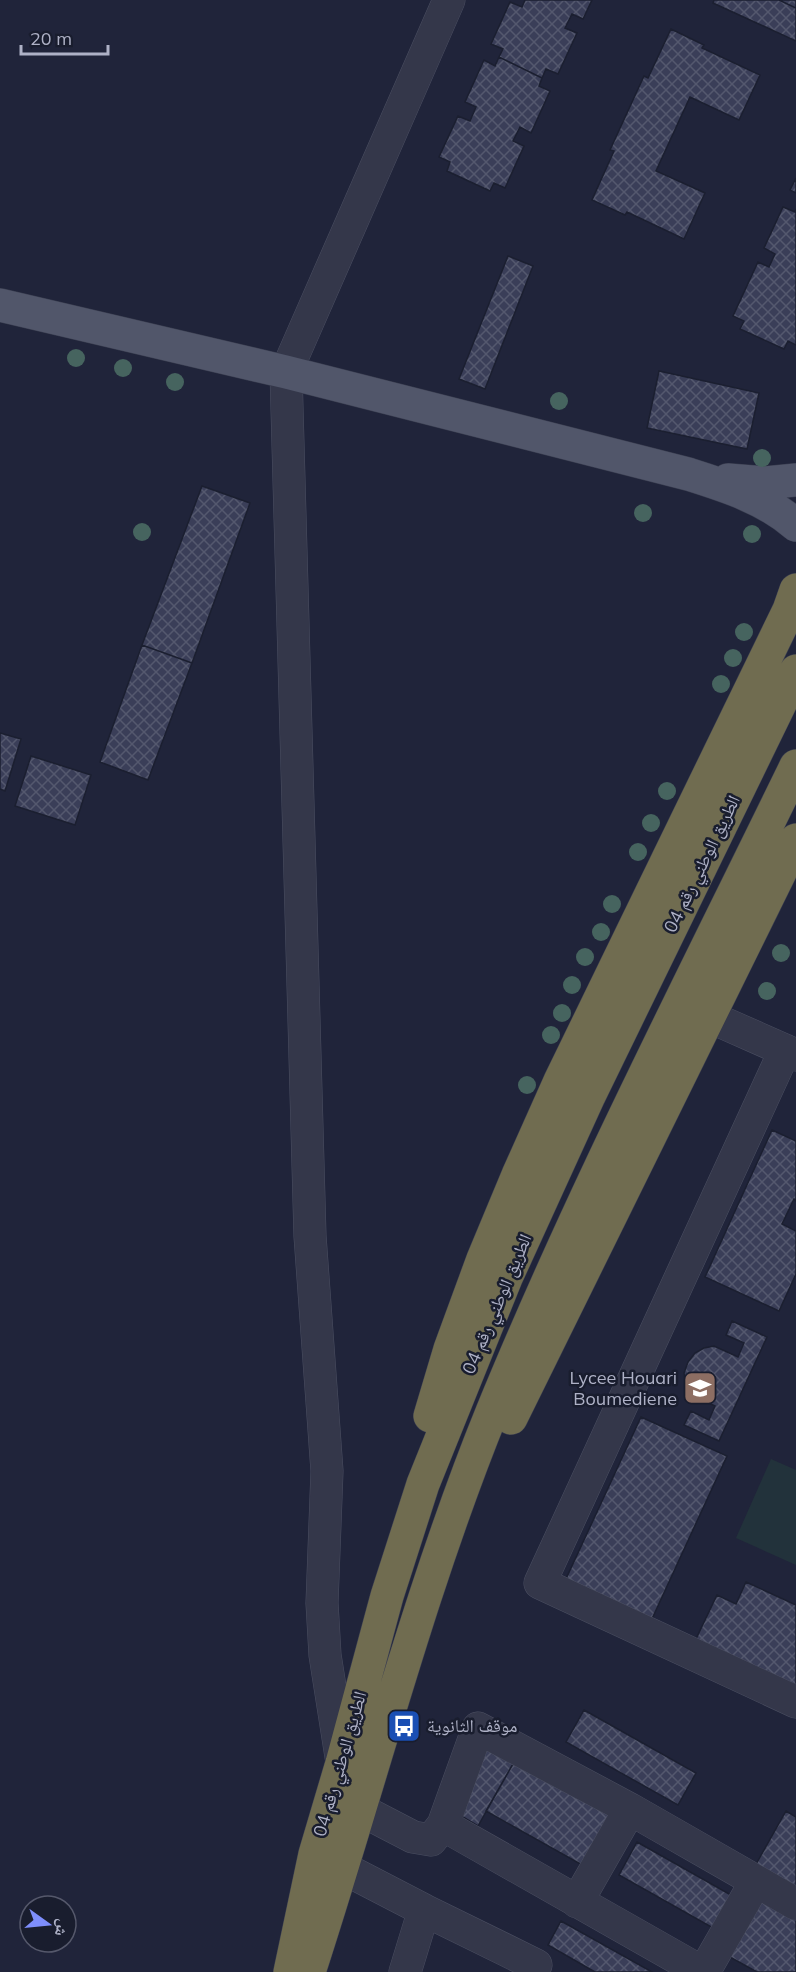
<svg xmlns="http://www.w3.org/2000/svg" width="796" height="1972" font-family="Mulish,'Noto Naskh Arabic',sans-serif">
	<defs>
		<pattern id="building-cross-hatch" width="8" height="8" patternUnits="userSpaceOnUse" patternTransform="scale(1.5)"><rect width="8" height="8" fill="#3a3e58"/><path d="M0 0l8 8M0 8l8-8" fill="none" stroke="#54586e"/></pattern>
	</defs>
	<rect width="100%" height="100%" fill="#20243a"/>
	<path fill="#22323b" d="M 771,1459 L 796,1470 L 796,1565 L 736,1538 Z"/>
	<path fill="url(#building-cross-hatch)" stroke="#1b1f30" stroke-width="1.5" d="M 525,0 L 592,0 L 583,19 L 572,14 L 565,28 L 577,33 L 558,74 L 546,69 L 542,78 L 499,57 L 503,49 L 491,44 L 510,2 L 522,7 Z
		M 714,0 L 779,0 L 796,8 L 796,41 L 713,3 Z
		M 779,0 L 796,0 L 796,8 Z
		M 671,29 L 704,45 L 702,48 L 760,75 L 739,120 L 690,97 L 656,171 L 705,193 L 684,239 L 627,212 L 625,215 L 592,200 L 614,151 L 610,150 L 644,76 L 648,78 Z
		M 499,57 L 542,78 L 539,86 L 550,91 L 531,133 L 520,127 L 513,141 L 524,146 L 505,188 L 494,183 L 490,191 L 447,171 L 450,162 L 439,157 L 458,116 L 470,121 L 476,107 L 465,102 L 484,60 L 495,66 Z
		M 796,178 L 796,193 L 790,190 Z
		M 783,207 L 795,212 L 796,209 L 796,345 L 788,341 L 784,349 L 740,329 L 744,321 L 733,316 L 758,262 L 769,267 L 775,254 L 764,248 Z
		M 508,256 L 533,266 L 485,389 L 459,379 Z
		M 659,371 L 759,393 L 747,449 L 647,428 Z
		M 202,486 L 250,503 L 192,663 L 142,645 Z
		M 142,645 L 192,663 L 148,780 L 100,762 Z
		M 0,733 L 21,739 L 5,791 L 0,789 Z
		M 31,756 L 91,775 L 75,825 L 15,806 Z
		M 772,1130 L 796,1141 L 796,1201 L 794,1199 L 782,1224 L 796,1231 L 796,1274 L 779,1311 L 705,1277 Z
		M 732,1321 L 767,1337 L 719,1441 L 684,1425 L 691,1411 L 709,1420 L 715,1406 L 691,1395 L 686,1385 L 684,1373 L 688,1362 L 695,1353 L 704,1348 L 714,1346 L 738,1357 L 744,1343 L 726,1335 Z
		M 641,1417 L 727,1456 L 651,1621 L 565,1581 Z
		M 746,1582 L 796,1605 L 796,1688 L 695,1641 L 717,1595 L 736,1604 Z
		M 584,1710 L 696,1773 L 678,1805 L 566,1742 Z
		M 492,1740 L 518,1755 L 478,1826 L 458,1814 L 474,1772 Z
		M 518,1755 L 622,1814 L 591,1870 L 486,1811 Z
		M 786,1811 L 796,1817 L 796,1889 L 755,1866 Z
		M 637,1842 L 731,1895 L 713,1928 L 619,1875 Z
		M 759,1899 L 796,1920 L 796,1972 L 757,1972 L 728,1956 Z
		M 561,1921 L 652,1972 L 595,1972 L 548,1945 Z"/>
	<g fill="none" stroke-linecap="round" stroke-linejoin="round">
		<g stroke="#4b4f62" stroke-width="33">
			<path id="minor" d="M 710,1017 L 796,1055
				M 785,1050 L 540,1583 L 796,1702
				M 342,1763 L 325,1655 L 322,1603 L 327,1471 L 310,1236 L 286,372 L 449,0
				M 361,1810 L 413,1837 L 431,1840 L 443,1825 L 702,1972
				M 443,1825 L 478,1728 L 630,1809 L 796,1904
				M 343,1868 L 424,1910 L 405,1972
				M 577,1902 L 630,1809
				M 424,1910 L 536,1965
				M 704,1972 L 756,1881"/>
		</g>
		<g stroke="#3a3e50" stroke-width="34">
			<path id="major" d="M 0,305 L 286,372 L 688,474 C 726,486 765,498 796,525
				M 728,480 L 765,483 L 796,480"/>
		</g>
		<g stroke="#3b3f51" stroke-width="34">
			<path id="highway" d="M 430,1416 L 450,1349 L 483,1259 L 518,1175 L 560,1081 L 789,610 L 796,590
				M 511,1418 L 796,840
				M 290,1972 L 315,1854 L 342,1763 L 387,1596 L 423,1484 L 506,1278 L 589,1096 L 796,671
				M 309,1972 C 370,1785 418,1594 492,1412 C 582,1192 692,980 796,766"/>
		</g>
		<use href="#minor" stroke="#34374a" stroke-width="32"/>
		<use href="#major" stroke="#51566a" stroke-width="33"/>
		<use href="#highway" stroke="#706c50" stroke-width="33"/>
	</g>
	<g fill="#46645f">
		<circle cx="76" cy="358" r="9"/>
		<circle cx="123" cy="368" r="9"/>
		<circle cx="175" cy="382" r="9"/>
		<circle cx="559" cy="401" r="9"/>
		<circle cx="762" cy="458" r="9"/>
		<circle cx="643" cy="513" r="9"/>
		<circle cx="142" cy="532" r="9"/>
		<circle cx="752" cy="534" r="9"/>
		<circle cx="744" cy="632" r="9"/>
		<circle cx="733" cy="658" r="9"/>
		<circle cx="721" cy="684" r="9"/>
		<circle cx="667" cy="791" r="9"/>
		<circle cx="651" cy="823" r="9"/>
		<circle cx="638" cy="852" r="9"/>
		<circle cx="612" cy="904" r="9"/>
		<circle cx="601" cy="932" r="9"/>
		<circle cx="781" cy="953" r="9"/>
		<circle cx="585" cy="957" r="9"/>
		<circle cx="572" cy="985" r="9"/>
		<circle cx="767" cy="991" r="9"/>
		<circle cx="562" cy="1013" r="9"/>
		<circle cx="551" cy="1035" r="9"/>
		<circle cx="527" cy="1085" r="9"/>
	</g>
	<defs>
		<g id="school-square" transform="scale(1.725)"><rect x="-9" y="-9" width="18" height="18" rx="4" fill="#8d6e63" stroke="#191d2e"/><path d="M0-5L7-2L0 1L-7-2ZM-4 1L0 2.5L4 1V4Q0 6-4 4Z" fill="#fff"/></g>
		<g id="bus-square" transform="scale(1.725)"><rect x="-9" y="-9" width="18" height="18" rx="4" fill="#1a4fb4" stroke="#191d2e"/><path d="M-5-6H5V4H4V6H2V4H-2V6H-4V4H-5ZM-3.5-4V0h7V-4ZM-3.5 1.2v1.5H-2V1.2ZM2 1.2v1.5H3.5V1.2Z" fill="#fff"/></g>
	</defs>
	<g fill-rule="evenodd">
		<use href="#school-square" x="700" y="1388"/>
		<use href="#bus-square" x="404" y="1726"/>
	</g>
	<g text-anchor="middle" stroke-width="5" stroke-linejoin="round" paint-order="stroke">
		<g font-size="18" fill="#aeb1c6" stroke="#191d2e">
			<text transform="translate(702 864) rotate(-64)" y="6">الطريق الوطني رقم 04</text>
			<text transform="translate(497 1304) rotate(-67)" y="6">الطريق الوطني رقم 04</text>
			<text transform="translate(340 1764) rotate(-74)" y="6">الطريق الوطني رقم 04</text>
		</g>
		<g font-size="18" fill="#aeb1c6" stroke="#191d2e" text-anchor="end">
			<text x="677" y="1384">Lycee Houari<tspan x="677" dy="21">Boumediene</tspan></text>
			<text x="427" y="1732" text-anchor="start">موقف الثانوية</text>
		</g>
	</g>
	<g transform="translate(48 1924) rotate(105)"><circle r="28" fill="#191d2e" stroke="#55586b" stroke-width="1.5"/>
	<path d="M0-4.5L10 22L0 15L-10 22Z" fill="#7e8efc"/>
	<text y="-9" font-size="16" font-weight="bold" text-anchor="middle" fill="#aeb1c6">ش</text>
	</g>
	<path d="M21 45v9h87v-9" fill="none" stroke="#aeb1c6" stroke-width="3"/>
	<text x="30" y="45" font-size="18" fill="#aeb1c6" stroke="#191d2e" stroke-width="4.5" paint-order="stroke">20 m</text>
</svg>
